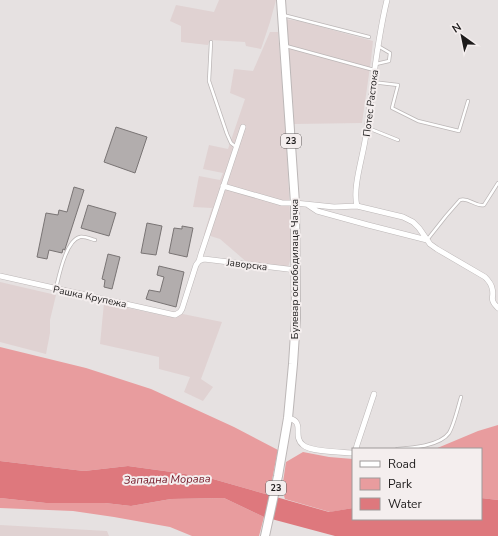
<svg xmlns="http://www.w3.org/2000/svg" width="498" height="536" font-family="'Nunito Sans',sans-serif">
	<rect width="100%" height="100%" fill="#e6e1e1"/>
	<path fill="#e0d2d2" d="M 219,0 L 276,0 L 270,22 L 261,49 L 246,46 L 245,42 L 210,40 L 208,45 L 181,42 L 181,26 L 170,21 L 176,5 L 214,12 Z
		M 284,19 L 299,21 L 373,41 L 371,60 L 362,123 L 294,124 L 293,101 L 289,69 L 289,47 Z
		M 270,32 L 278,32 L 286,134 L 292,254 L 287,271 L 249,264 L 220,239 L 204,234 L 212,208 L 193,207 L 199,176 L 220,180 L 223,173 L 203,169 L 209,145 L 228,149 L 245,99 L 230,93 L 234,69 L 253,71 Z
		M 0,282 L 56,295 L 50,320 L 50,333 L 46,354 L 0,342 Z
		M 104,303 L 171,317 L 178,313 L 222,322 L 201,379 L 213,387 L 203,401 L 184,392 L 190,377 L 159,369 L 159,357 L 100,344 Z
		M 0,525 L 107,531 L 109,536 L 0,536 Z"/>
	<path fill="#e89c9e" d="M 0,347 L 86,368 L 151,389 L 234,427 L 278,450 L 269,495 L 213,479 L 179,473 L 128,466 L 84,471 L 0,461 Z
		M 498,425 L 498,500 L 481,498 L 481,449 L 435,449 L 478,431 Z
		M 303,452 L 329,457 L 353,459 L 353,508 L 330,512 L 285,499 L 282,489 L 286,462 Z
		M 0,498 L 46,503 L 105,503 L 131,506 L 171,499 L 224,498 L 264,517 L 259,536 L 192,536 L 170,527 L 114,517 L 73,511 L 0,508 Z"/>
	<path fill="#de787d" d="M 0,461 L 84,471 L 128,466 L 179,473 L 213,479 L 329,512 L 353,508 L 353,519 L 481,519 L 481,498 L 498,500 L 498,536 L 335,536 L 264,517 L 224,498 L 171,499 L 131,506 L 105,503 L 46,503 L 0,498 Z"/>
	<path fill="#b2adad" stroke="#797474" d="M 116,127 L 147,137 L 135,173 L 104,162 Z
		M 74,187 L 84,190 L 65,249 L 65,250 L 63,249 L 62,253 L 49,250 L 47,259 L 37,257 L 46,213 L 58,215 L 59,210 L 67,212 Z
		M 88,205 L 116,213 L 109,236 L 81,228 Z
		M 147,223 L 162,226 L 156,255 L 141,253 Z
		M 182,226 L 193,228 L 187,257 L 169,253 L 174,228 L 182,229 Z
		M 108,254 L 120,257 L 112,289 L 104,287 L 105,280 L 102,279 Z
		M 159,266 L 184,272 L 176,307 L 146,299 L 149,290 L 160,292 L 164,277 L 157,275 Z"/>
	<g fill="none" stroke-linecap="round" stroke-linejoin="round">
		<g stroke="#bcb7b7" stroke-width="4">
			<path id="service" d="M 283,15 L 369,37
				M 211,42 L 209,81 L 227,134 L 231,143 L 236,147
				M 286,46 L 374,70
				M 376,64 L 389,61 L 390,53 L 378,46
				M 372,82 L 398,85 L 392,108 L 418,121 L 459,131 L 468,101
				M 368,128 L 398,140
				M 427,240 L 446,216 L 460,200 C 469,197 475,207 484,205 L 498,183
				M 56,288 C 59,276 66,240 80,237 C 84,236 91,239 95,240
				M 397,449 C 411,448 440,446 449,433 C 454,425 458,407 461,397"/>
		</g>
		<g stroke="#bcb7b7" stroke-width="6">
			<path id="minor" d="M 223,186 L 282,203 L 295,203 L 334,207 L 357,206 L 403,217 L 413,222 L 419,228 L 430,244 L 437,249 L 485,277 C 488,280 491,283 492,288 C 495,298 488,298 498,308
				M 308,205 L 317,211 L 368,225 L 427,240
				M 357,206 C 352,187 364,154 366,134 C 373,89 376,44 387,0
				M 199,261 L 201,254 L 243,127
				M 0,276 L 175,315 L 180,312 L 182,309 L 196,265 L 199,261 L 204,259 L 296,270
				M 288,418 C 290,419 294,419 296,422 C 301,427 294,438 303,445 C 311,452 341,452 353,453
				M 356,449 L 357,445 L 374,394"/>
		</g>
		<g stroke="#bcb7b7" stroke-width="10">
			<path id="primary" d="M 265,536 L 278,476 L 288,418 L 293,364 L 296,318 L 295,203 L 281,0"/>
		</g>
		<use href="#service" stroke="#fff" stroke-width="2.5"/>
		<use href="#minor" stroke="#fff" stroke-width="5"/>
		<use href="#primary" stroke="#fff" stroke-width="8"/>
	</g>
	<g text-anchor="middle" stroke-width="4" stroke-linejoin="round" paint-order="stroke">
		<g fill="#f4eeee" stroke="#5e5a5a" stroke-width="1">
			<rect x="281" y="134" width="20" height="14" rx="3"/>
			<rect x="266" y="481" width="20" height="14" rx="3"/>
		</g>
		<g font-size="9" font-weight="bold" fill="#1d1b1b">
			<text x="291" y="144">23</text>
			<text x="276" y="491">23</text>
		</g>
		<g font-size="10" fill="#1d1b1b" stroke="#f4eeee">
			<text transform="translate(370 103) rotate(-83)" y="4">Потес Растока</text>
			<text transform="translate(247 264) rotate(7)" y="4">Јаворска</text>
			<text transform="translate(294 269) rotate(-90)" y="4">Булевар ослободилаца Чачка</text>
			<text transform="translate(90 296) rotate(12)" y="4">Рашка Крупежа</text>
		</g>
		<g font-size="11" font-style="italic" fill="#711423" stroke="#f4eeee">
			<text transform="translate(167 479) rotate(-1)" y="4">Западна Морава</text>
		</g>
	</g>
	<rect x="352" y="448" width="130" height="72" fill="#f4eeee" stroke="#9e9a9a"/>
	<rect x="360" y="461" width="20" height="6" fill="#ffffff" stroke="#9e9a9a"/>
	<text x="388" y="468" font-size="12" fill="#1d1b1b">Road</text>
	<rect x="360" y="478" width="20" height="12" fill="#e89c9e" stroke="#9e9a9a"/>
	<text x="388" y="488" font-size="12" fill="#1d1b1b">Park</text>
	<rect x="360" y="498" width="20" height="12" fill="#de787d" stroke="#9e9a9a"/>
	<text x="388" y="508" font-size="12" fill="#1d1b1b">Water</text>
	<g transform="translate(462 36) rotate(327)" stroke="#f4eeee" stroke-width="3" paint-order="stroke">
	<path d="M0-3L7 15L0 10L-7 15Z" fill="#1d1b1b"/>
	<text y="-6" font-size="11" font-weight="bold" text-anchor="middle" fill="#1d1b1b">N</text>
	</g>
</svg>
